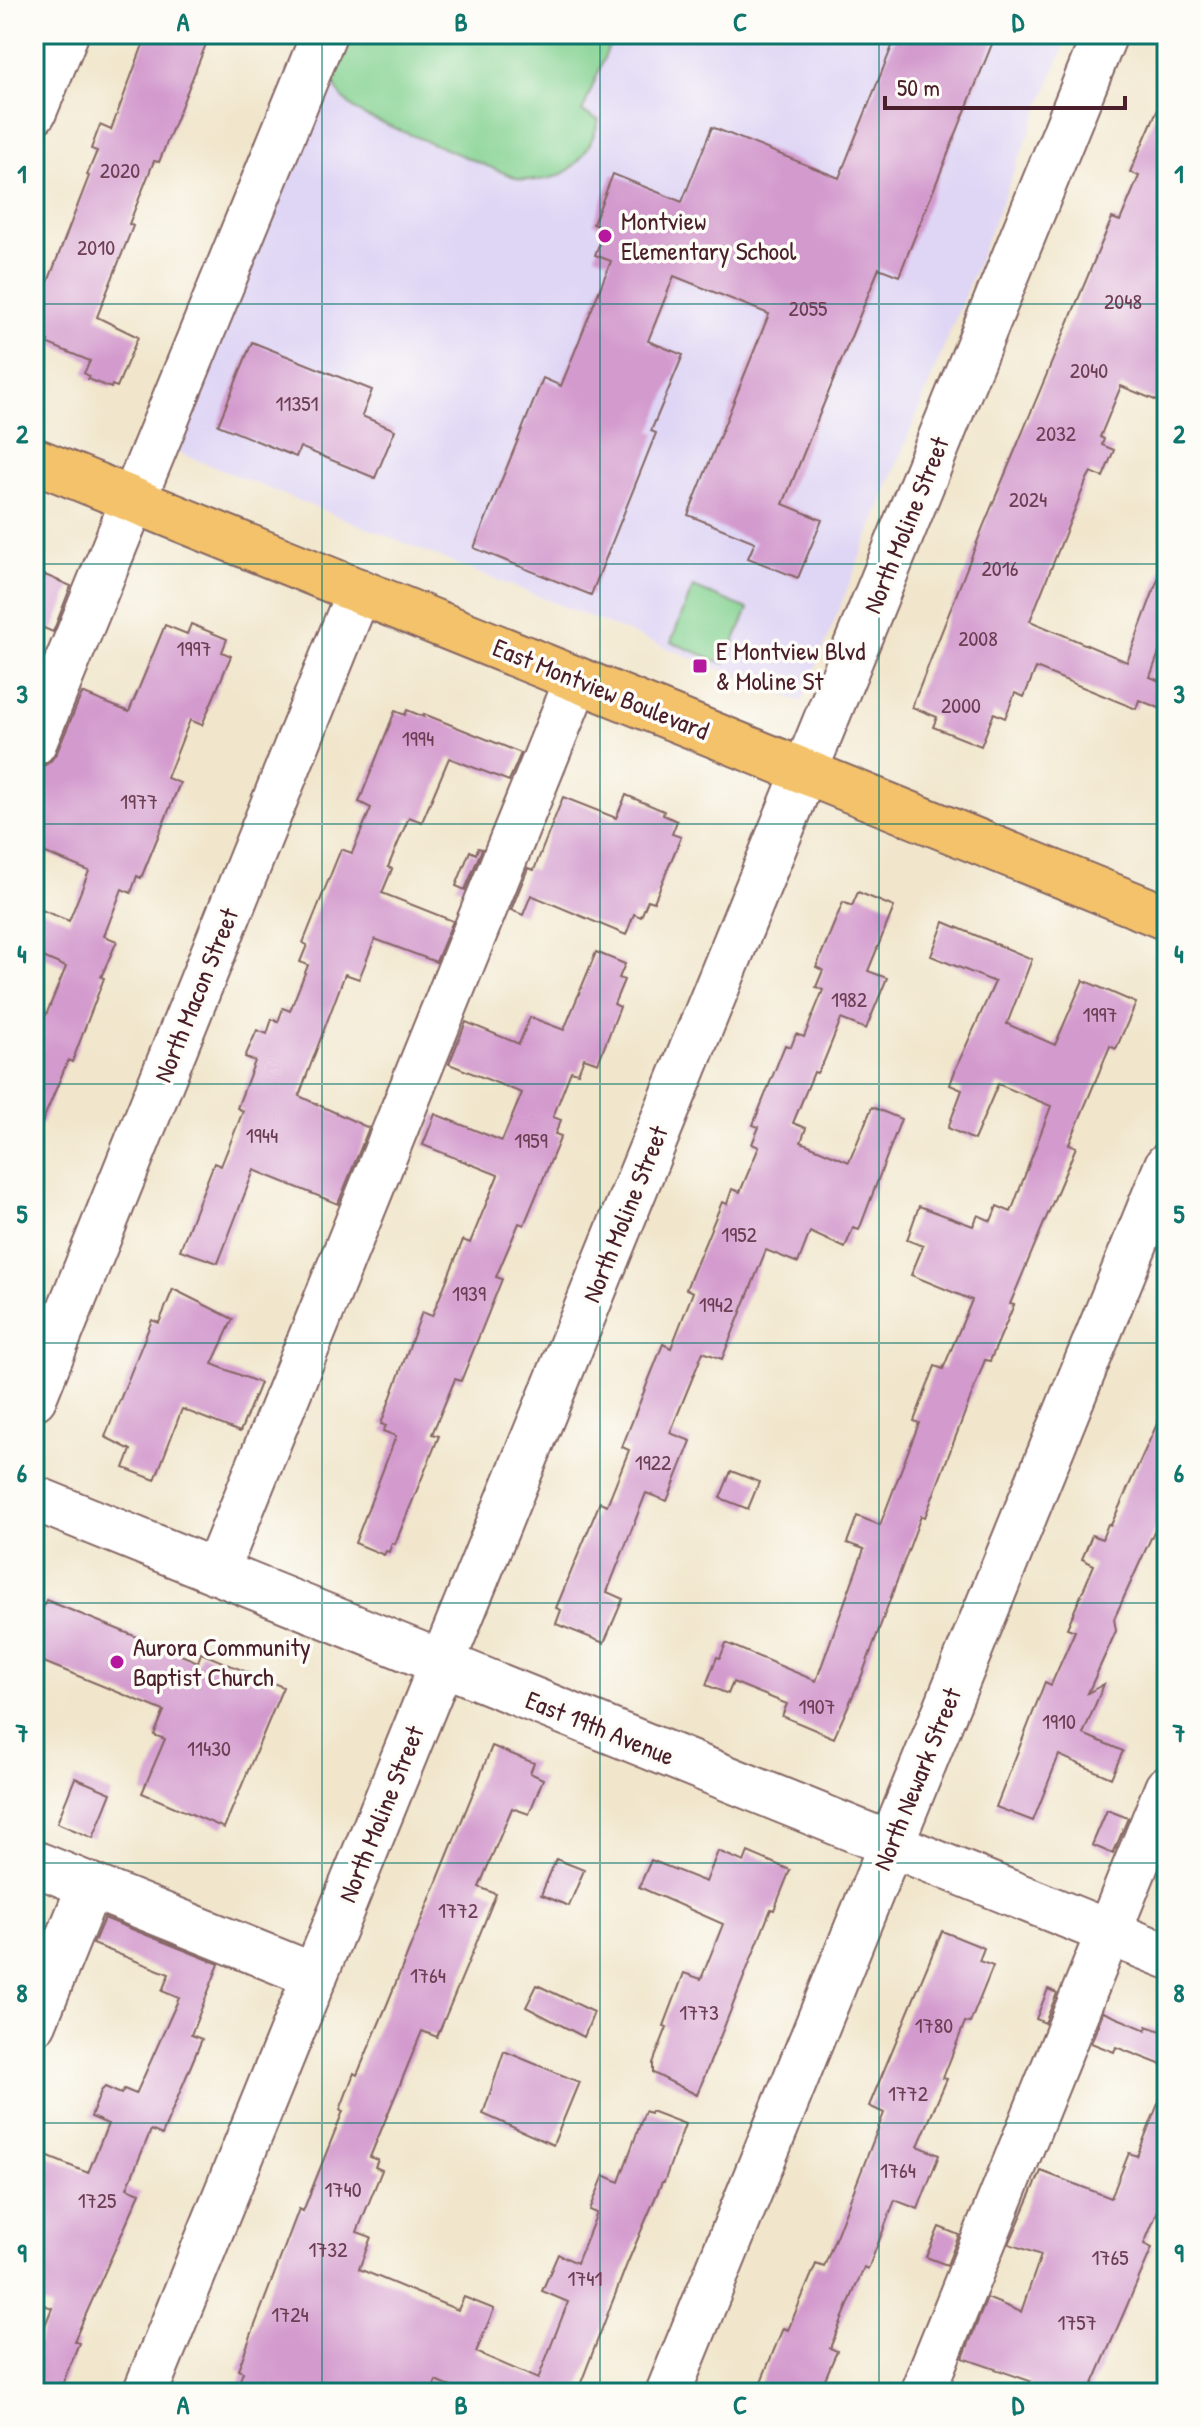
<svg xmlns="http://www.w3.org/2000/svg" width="1201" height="2427" font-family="'Patrick Hand',sans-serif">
	<rect width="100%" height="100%" fill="#fdfcf7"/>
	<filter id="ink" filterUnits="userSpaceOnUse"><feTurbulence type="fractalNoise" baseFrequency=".0125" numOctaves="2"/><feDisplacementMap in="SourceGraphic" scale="16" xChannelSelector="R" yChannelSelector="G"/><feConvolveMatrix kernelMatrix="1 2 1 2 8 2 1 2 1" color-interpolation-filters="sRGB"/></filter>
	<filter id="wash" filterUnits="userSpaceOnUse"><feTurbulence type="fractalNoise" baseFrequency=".006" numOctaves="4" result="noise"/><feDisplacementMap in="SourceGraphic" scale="32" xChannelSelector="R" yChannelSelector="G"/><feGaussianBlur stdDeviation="1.8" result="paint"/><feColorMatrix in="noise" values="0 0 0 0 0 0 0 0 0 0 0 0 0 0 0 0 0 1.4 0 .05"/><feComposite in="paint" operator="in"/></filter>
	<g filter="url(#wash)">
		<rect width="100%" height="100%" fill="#f1e6cc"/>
		<path fill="#dfd5f5" d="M 303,34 L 1069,34 L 802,702 L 142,438 Z"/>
		<path fill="#82d190" stroke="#66785e" stroke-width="2" d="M 337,34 L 614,34 L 582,112 L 599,120 C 587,161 565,186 519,179 L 365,116 C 327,93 329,73 337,34 Z
			M 693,587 L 748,609 L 725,664 L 671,642 Z"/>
		<g id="blocks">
			<path fill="#d39acd" d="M 147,34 L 210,34 L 159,162 L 154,161 L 129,224 L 133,226 L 97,317 L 138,337 L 117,387 L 112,385 L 111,388 L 88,379 L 89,376 L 84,373 L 90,361 L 46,343 L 48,341 L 34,335 L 34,307 L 40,293 L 43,295 L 89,176 L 87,175 L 97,151 L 91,149 L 100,125 L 111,130 Z
				M 897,34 L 996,34 L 899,276 L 879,268 L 783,504 L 822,520 L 798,578 L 748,558 L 755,542 L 688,515 L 769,314 L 674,276 L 648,341 L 683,355 L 651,431 L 656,433 L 591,595 L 474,548 L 543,378 L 561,386 L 611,261 L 595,255 L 605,229 L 593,224 L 613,174 L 682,202 L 712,127 L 839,178 Z
				M 1166,90 L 1167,405 L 1121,386 L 1100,437 L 1104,439 L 1102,445 L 1114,450 L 1103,477 L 1091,472 L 1087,479 L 1030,621 L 1127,662 L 1164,563 L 1167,563 L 1167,631 L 1150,677 L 1167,684 L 1167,711 L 1139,700 L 1136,709 L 1036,668 L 1024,697 L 1015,693 L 1005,718 L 994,713 L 981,746 L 933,727 L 937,717 L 912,707 L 983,527 L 1112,218 L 1120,221 L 1139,176 L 1130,172 Z
				M 252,342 L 372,390 L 362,416 L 395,430 L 375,478 L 300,447 L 296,457 L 218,425 Z
				M 45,575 L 71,586 L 53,632 L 34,624 L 34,601 Z
				M 191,624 L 227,639 L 222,652 L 231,656 L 202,725 L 190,720 L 167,778 L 180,783 L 141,878 L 137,876 L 131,893 L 122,889 L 104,936 L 117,941 L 101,977 L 104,978 L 72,1062 L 68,1060 L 34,1142 L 34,1010 L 46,1015 L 66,967 L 34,953 L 34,907 L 69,921 L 89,871 L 34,848 L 34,783 L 40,768 L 50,762 L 57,752 L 82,693 L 129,712 L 165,625 L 187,634 Z
				M 407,710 L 424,717 L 424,714 L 521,753 L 509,781 L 449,758 L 422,822 L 409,817 L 388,867 L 392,869 L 382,893 L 453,921 L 436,962 L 375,939 L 359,979 L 345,974 L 299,1096 L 369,1128 L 338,1204 L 254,1170 L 218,1263 L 180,1250 L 214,1163 L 221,1166 L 243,1111 L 237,1108 L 255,1061 L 245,1057 L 257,1030 L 267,1034 L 272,1019 L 278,1022 L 283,1008 L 290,1011 L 308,965 L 300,962 L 307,945 L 303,943 L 341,849 L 352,853 L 371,808 L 359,802 L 395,711 L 405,715 Z
				M 626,795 L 664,811 L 663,815 L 677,821 L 672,834 L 681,837 L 654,902 L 648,900 L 641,917 L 634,914 L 626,935 L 531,895 L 523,915 L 511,910 L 528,868 L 534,870 L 563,797 L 616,818 Z
				M 478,848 L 482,849 L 465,890 L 456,886 L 470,851 L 476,854 Z
				M 858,892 L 894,907 L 868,971 L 887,978 L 866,1029 L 841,1019 L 824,1061 L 817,1073 L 814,1072 L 793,1123 L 806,1128 L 801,1142 L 849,1162 L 872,1107 L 901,1119 L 859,1230 L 853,1228 L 845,1248 L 810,1232 L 798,1263 L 766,1250 L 722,1359 L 703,1352 L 670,1433 L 691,1441 L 667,1501 L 646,1493 L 607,1592 L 623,1599 L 604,1643 L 556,1624 L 561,1610 L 556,1608 L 600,1502 L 607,1505 L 629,1450 L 622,1447 L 663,1344 L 671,1348 L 693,1292 L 686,1289 L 722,1202 L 727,1204 L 732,1189 L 740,1192 L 759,1147 L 752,1144 L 759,1127 L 753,1125 L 785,1045 L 791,1047 L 796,1034 L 804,1037 L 823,990 L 816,987 L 823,970 L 816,967 L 843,902 L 852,906 Z
				M 944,922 L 1032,959 L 1007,1024 L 1055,1045 L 1083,980 L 1136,1003 L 1116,1049 L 1110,1046 L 1069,1144 L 1076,1147 L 1010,1304 L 1014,1305 L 990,1361 L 985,1360 L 925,1517 L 921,1516 L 862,1675 L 834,1738 L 782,1716 L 787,1704 L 733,1682 L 728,1694 L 706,1685 L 717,1657 L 720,1658 L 726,1643 L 816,1681 L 864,1549 L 847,1543 L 857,1516 L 880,1525 L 919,1423 L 914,1421 L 935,1366 L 943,1369 L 972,1300 L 911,1275 L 923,1246 L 907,1240 L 919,1206 L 973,1226 L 978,1215 L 991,1221 L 997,1206 L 1011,1212 L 1051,1106 L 998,1084 L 974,1140 L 948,1128 L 962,1090 L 950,1085 L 956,1068 L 995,982 L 931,956 Z
				M 596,952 L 625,964 L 619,978 L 624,980 L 614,1004 L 620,1007 L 598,1063 L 584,1058 L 578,1073 L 571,1071 L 553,1117 L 561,1120 L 555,1134 L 561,1136 L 524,1225 L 519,1223 L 496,1277 L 502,1279 L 461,1381 L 455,1379 L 432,1434 L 439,1436 L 395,1544 L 392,1543 L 389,1552 L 386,1551 L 384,1555 L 355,1543 L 396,1436 L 383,1431 L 386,1426 L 381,1424 L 422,1312 L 432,1316 L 463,1240 L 470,1243 L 498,1175 L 423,1145 L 435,1114 L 502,1141 L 522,1093 L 449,1064 L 466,1022 L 519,1044 L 530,1017 L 564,1030 Z
				M 173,1289 L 233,1319 L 212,1364 L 260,1383 L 240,1432 L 182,1409 L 155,1480 L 124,1468 L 131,1450 L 105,1437 L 152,1320 L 159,1323 Z
				M 1167,1402 L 1167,1503 L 1114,1619 L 1116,1631 L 1088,1693 L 1104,1684 L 1083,1734 L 1123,1751 L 1111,1778 L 1059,1755 L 1033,1821 L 996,1807 L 1045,1682 L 1051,1685 L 1075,1631 L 1067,1628 L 1094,1565 L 1082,1559 L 1092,1535 L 1102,1539 L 1108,1524 L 1111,1525 Z
				M 731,1471 L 759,1482 L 748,1509 L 720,1498 Z
				M 46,1600 L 198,1662 L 201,1653 L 283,1687 L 224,1828 L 142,1793 L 165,1739 L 154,1735 L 164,1711 L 34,1658 L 34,1630 Z
				M 492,1746 L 534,1763 L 530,1773 L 543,1779 L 529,1814 L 512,1808 L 479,1887 L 496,1894 L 473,1951 L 437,2037 L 422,2031 L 370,2157 L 378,2160 L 375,2167 L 382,2170 L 357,2232 L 371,2237 L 359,2269 L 458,2310 L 464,2297 L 494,2309 L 476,2352 L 538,2379 L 568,2302 L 542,2291 L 558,2254 L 577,2263 L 597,2213 L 590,2210 L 604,2175 L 619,2182 L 645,2111 L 650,2113 L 651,2111 L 685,2124 L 664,2182 L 662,2182 L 627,2264 L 577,2393 L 466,2393 L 436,2381 L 431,2393 L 235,2393 L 243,2372 L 238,2370 L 299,2209 L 303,2211 L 343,2111 L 340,2110 L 354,2073 L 357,2075 L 386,2007 Z
				M 75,1778 L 111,1793 L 93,1838 L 57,1823 Z
				M 1107,1810 L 1128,1818 L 1113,1854 L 1092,1845 Z
				M 718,1851 L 744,1862 L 748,1852 L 790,1870 L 774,1910 L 771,1909 L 697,2095 L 653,2073 L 653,2063 L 667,2027 L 664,2026 L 684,1973 L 701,1979 L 723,1924 L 639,1887 L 651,1860 L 706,1882 Z
				M 556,1859 L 584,1870 L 569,1906 L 541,1895 Z
				M 104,1918 L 219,1964 L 191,2035 L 202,2039 L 162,2135 L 151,2130 L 127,2188 L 140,2193 L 74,2341 L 79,2343 L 62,2385 L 59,2383 L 55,2393 L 44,2393 L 34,2389 L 34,2352 L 52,2308 L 34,2301 L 34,2151 L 88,2173 L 108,2124 L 91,2117 L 101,2091 L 105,2087 L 121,2094 L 124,2089 L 136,2094 L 179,1998 L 162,1991 L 169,1974 L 93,1944 Z
				M 942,1931 L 984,1948 L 979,1961 L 993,1966 L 970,2023 L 965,2022 L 943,2078 L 947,2079 L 918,2146 L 939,2155 L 918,2209 L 895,2200 L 868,2269 L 864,2267 L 830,2348 L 837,2351 L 819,2393 L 782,2393 L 760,2384 L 783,2328 L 788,2330 L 816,2264 L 824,2267 L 884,2113 L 869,2106 Z
				M 537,1985 L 594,2012 L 584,2037 L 526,2007 Z
				M 1048,1989 L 1057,1993 L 1045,2023 L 1036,2019 Z
				M 1103,2012 L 1146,2030 L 1147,2026 L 1167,2033 L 1167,2067 L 1116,2047 L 1114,2052 L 1091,2043 Z
				M 504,2051 L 579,2082 L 553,2145 L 483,2114 Z
				M 1166,2084 L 1167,2189 L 1144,2244 L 1152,2248 L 1089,2393 L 1025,2393 L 1030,2381 L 963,2358 L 987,2298 L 1021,2312 L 1041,2255 L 1009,2244 L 1041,2171 L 1111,2198 L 1129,2153 L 1137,2156 Z
				M 939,2227 L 959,2235 L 947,2265 L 926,2257 Z"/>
		</g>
	</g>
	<g filter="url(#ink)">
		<use href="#blocks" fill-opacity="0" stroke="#846563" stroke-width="2"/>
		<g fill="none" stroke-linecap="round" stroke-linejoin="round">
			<g stroke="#846563" stroke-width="48">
				<path id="minor" d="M 34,112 L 66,34
					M 34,743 L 324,34
					M 34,1398 L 359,591
					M 34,1498 L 1167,1956
					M 216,1572 L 577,680
					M 34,1863 L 315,1976
					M 34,2023 L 90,1885
					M 145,2393 L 1105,34
					M 668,2393 L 1167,1165
					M 922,2393 L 1167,1788"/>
			</g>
			<g stroke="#846563" stroke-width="48">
				<path id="major" d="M 34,460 L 1167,918"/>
			</g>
			<use href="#minor" stroke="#fff" stroke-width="44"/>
			<use href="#major" stroke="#f3c26a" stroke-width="44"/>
		</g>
	</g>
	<path fill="none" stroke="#0f766e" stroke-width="2" stroke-opacity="0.55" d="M 322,34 L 322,2393M 600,34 L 600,2393M 879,34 L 879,2393M 34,304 L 1167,304M 34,564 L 1167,564M 34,824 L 1167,824M 34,1084 L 1167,1084M 34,1343 L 1167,1343M 34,1603 L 1167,1603M 34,1863 L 1167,1863M 34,2123 L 1167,2123"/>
	<g fill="#b5179e" stroke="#fdfcf7" stroke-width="3">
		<circle cx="605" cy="236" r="8"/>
		<rect x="692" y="658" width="16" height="16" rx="4"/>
		<circle cx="117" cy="1662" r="8"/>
	</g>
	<g text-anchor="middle" stroke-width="7" stroke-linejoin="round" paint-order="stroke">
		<g font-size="22" fill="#6c3e54">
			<text x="120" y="178">2020</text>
			<text x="96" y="255">2010</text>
			<text x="1123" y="309">2048</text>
			<text x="808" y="316">2055</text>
			<text x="1089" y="378">2040</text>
			<text x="297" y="411">11351</text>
			<text x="1056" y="441">2032</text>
			<text x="1028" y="507">2024</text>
			<text x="1000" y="576">2016</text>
			<text x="978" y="646">2008</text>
			<text x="194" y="656">1997</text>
			<text x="961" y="713">2000</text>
			<text x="418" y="746">1994</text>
			<text x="139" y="809">1977</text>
			<text x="849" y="1007">1982</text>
			<text x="1100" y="1022">1997</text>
			<text x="262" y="1143">1944</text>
			<text x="531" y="1148">1959</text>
			<text x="739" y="1242">1952</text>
			<text x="469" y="1301">1939</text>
			<text x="716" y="1312">1942</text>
			<text x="653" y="1470">1922</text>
			<text x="817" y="1714">1907</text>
			<text x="1059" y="1729">1910</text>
			<text x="209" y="1756">11430</text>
			<text x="458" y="1918">1772</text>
			<text x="428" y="1983">1764</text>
			<text x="699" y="2020">1773</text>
			<text x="934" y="2033">1780</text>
			<text x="908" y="2101">1772</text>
			<text x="898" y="2178">1764</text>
			<text x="343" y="2197">1740</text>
			<text x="97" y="2208">1725</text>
			<text x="328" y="2257">1732</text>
			<text x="1110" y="2265">1765</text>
			<text x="585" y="2286">1741</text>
			<text x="290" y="2322">1724</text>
			<text x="1077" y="2330">1757</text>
		</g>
		<g font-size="26" fill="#4a1f2b" stroke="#fdfcf7" text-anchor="start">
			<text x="621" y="230">Montview<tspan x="621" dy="30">Elementary School</tspan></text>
			<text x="716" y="660">E Montview Blvd<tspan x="716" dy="30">&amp; Moline St</tspan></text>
			<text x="133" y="1656">Aurora Community<tspan x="133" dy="30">Baptist Church</tspan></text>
		</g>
		<g font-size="26" fill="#4a1f2b" stroke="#fdfcf7">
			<text transform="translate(906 525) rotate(-68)" y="9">North Moline Street</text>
			<text transform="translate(601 689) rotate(22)" y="9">East Montview Boulevard</text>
			<text transform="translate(196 995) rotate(-68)" y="9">North Macon Street</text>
			<text transform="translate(625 1214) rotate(-68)" y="9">North Moline Street</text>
			<text transform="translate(600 1728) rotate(22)" y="9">East 19th Avenue</text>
			<text transform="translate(917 1779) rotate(-68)" y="9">North Newark Street</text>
			<text transform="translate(381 1814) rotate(-68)" y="9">North Moline Street</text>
		</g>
	</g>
	<rect width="1201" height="2427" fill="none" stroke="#fdfcf7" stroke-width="88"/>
	<path d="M885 96v12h240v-12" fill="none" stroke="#4a1f2b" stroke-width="4"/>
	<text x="897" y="96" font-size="24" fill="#4a1f2b" stroke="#fdfcf7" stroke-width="6" paint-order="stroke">50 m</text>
	<rect x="44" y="44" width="1113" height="2339" fill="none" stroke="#0f766e" stroke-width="3"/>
	<g font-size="26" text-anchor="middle" font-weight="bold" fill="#0f766e">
		<text x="183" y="31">A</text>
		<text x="461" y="31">B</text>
		<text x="740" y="31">C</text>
		<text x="1018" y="31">D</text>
		<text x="22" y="183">1</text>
		<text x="1179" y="183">1</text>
		<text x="22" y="443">2</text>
		<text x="1179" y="443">2</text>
		<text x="22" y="703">3</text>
		<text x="1179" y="703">3</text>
		<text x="22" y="963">4</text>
		<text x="1179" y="963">4</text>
		<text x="22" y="1223">5</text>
		<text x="1179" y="1223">5</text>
		<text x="22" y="1482">6</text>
		<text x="1179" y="1482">6</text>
		<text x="22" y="1742">7</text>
		<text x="1179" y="1742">7</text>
		<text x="22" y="2002">8</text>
		<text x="1179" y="2002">8</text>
		<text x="22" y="2262">9</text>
		<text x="1179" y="2262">9</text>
		<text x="183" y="2414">A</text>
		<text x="461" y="2414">B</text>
		<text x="740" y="2414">C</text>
		<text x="1018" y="2414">D</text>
	</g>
</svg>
